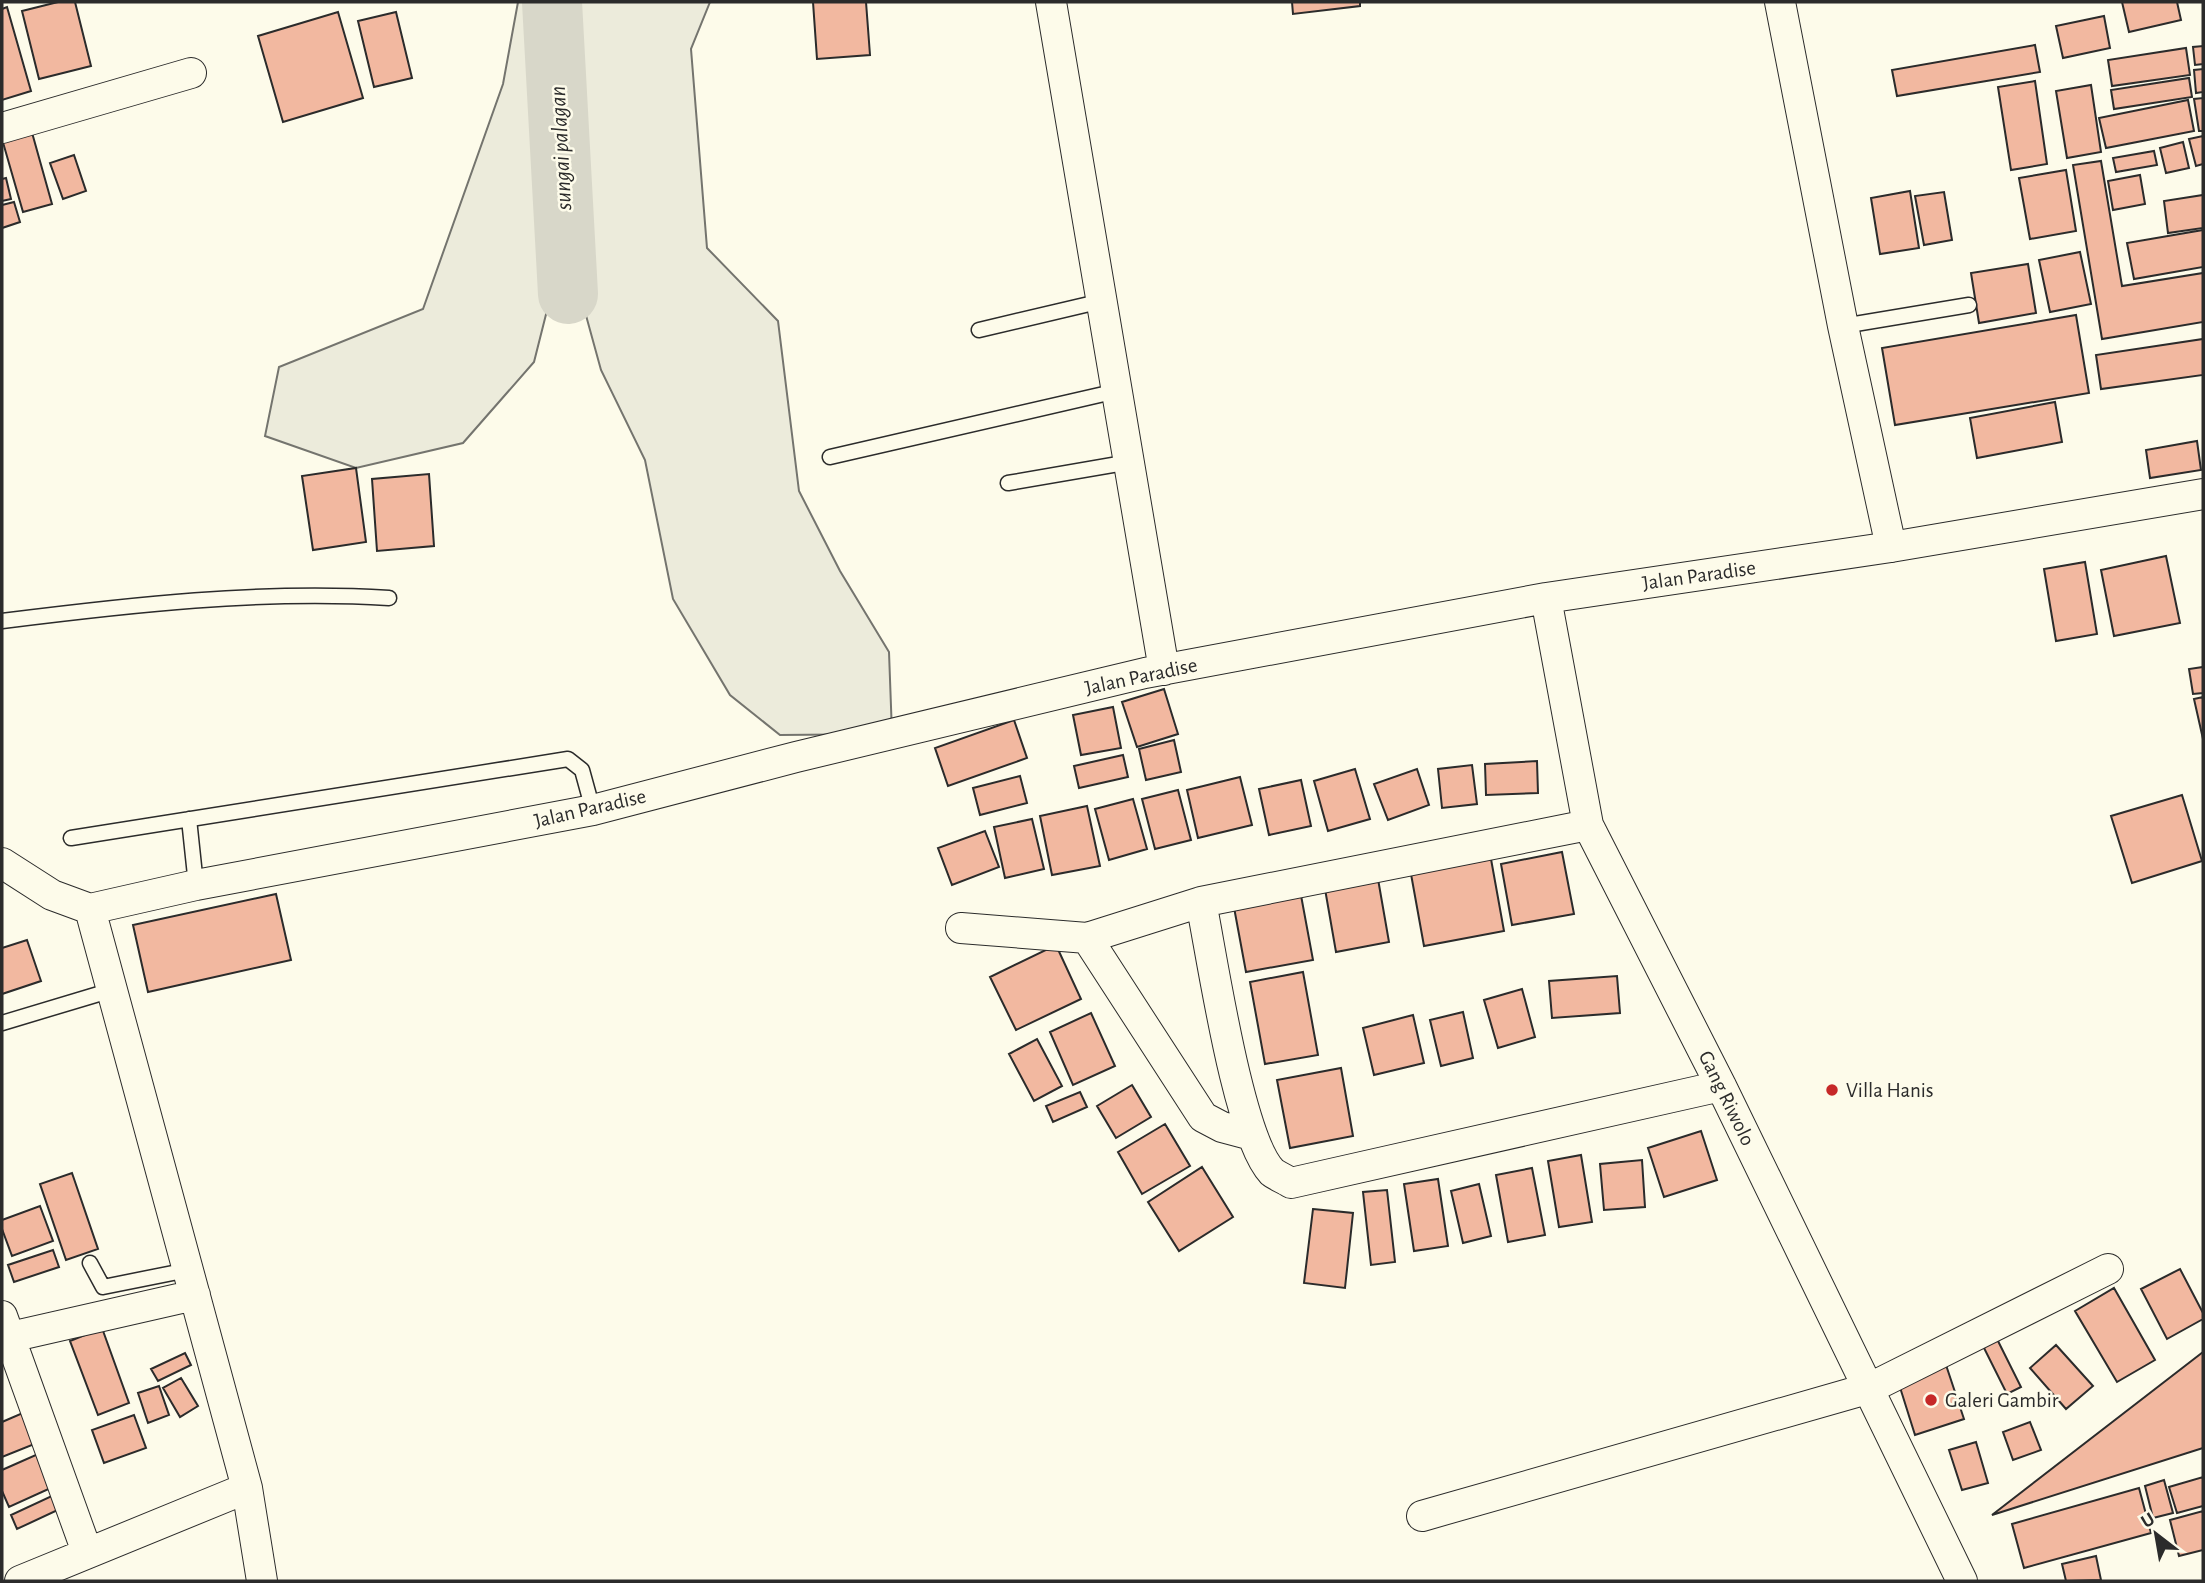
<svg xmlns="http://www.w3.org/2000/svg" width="2205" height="1583" font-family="'Alegreya Sans',sans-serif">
	<rect width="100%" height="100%" fill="#fdfbea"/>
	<path fill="#ecebdb" stroke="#74746e" stroke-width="2" d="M 518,2 L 710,2 L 691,49 L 707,248 L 778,321 L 799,491 L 840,571 L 889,652 L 892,734 L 780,735 L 730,695 L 673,599 L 645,460 L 601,370 L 565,239 L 534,362 L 463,443 L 356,468 L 265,436 L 279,367 L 423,309 L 503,84 Z"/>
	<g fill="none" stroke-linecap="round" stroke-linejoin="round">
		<path stroke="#d8d7c9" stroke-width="60" d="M 552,2 L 568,294"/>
	</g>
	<path fill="#f2b8a0" stroke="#2b2b2b" stroke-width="2" d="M 58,2 L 75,2 L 91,66 L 39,79 L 22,11 Z
		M 813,2 L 866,2 L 870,55 L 817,59 Z
		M 1292,2 L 1360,2 L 1360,6 L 1293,14 Z
		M 2122,2 L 2177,2 L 2181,20 L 2129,32 Z
		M 7,7 L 31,91 L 2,100 L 2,9 Z
		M 338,12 L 363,98 L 283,122 L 258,36 Z
		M 396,12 L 412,78 L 374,87 L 358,21 Z
		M 2104,16 L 2110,48 L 2063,58 L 2056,26 Z
		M 2035,45 L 2040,72 L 1897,96 L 1892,70 Z
		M 2203,46 L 2203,64 L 2195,65 L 2193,47 Z
		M 2186,48 L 2190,75 L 2112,86 L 2108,60 Z
		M 2203,69 L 2203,92 L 2196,93 L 2194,70 Z
		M 2189,78 L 2192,97 L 2114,109 L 2111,90 Z
		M 2035,81 L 2047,164 L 2011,170 L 1998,87 Z
		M 2091,85 L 2101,152 L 2067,158 L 2056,91 Z
		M 2203,98 L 2203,131 L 2199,131 L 2194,99 Z
		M 2188,100 L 2194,131 L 2106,148 L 2099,118 Z
		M 31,129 L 52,204 L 23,212 L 2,139 Z
		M 2203,136 L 2203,164 L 2196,166 L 2189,139 Z
		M 2183,142 L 2189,168 L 2166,173 L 2160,148 Z
		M 2154,151 L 2157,165 L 2116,172 L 2113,158 Z
		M 74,155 L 86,191 L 63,199 L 50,163 Z
		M 2101,161 L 2122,286 L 2203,273 L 2203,322 L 2102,339 L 2073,165 Z
		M 2066,170 L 2076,231 L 2030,239 L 2019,178 Z
		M 2140,175 L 2145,204 L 2113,210 L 2108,181 Z
		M 6,178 L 11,199 L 2,201 L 2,179 Z
		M 1910,191 L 1919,248 L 1880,254 L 1871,198 Z
		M 1944,192 L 1952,240 L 1924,245 L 1915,196 Z
		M 2203,195 L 2203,228 L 2168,233 L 2164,201 Z
		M 14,202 L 20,222 L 2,228 L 2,205 Z
		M 2203,230 L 2203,267 L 2134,279 L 2127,243 Z
		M 2080,252 L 2091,304 L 2050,312 L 2039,260 Z
		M 2028,264 L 2036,313 L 1979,323 L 1971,273 Z
		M 2076,315 L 2089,393 L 1895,425 L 1882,348 Z
		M 2203,339 L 2203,375 L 2101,389 L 2096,355 Z
		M 2055,402 L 2062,442 L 1977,458 L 1970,418 Z
		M 2197,441 L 2201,470 L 2150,478 L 2146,450 Z
		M 356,468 L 366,542 L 313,550 L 302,476 Z
		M 429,474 L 434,546 L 377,551 L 372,479 Z
		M 2166,556 L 2180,623 L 2114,636 L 2101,570 Z
		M 2085,562 L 2097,634 L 2056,641 L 2044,569 Z
		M 2203,667 L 2203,693 L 2193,694 L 2189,669 Z
		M 1164,689 L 1178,734 L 1137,747 L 1122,702 Z
		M 2203,697 L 2203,739 L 2194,699 Z
		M 1113,707 L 1121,748 L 1081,755 L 1073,715 Z
		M 1014,720 L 1027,758 L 948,786 L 935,748 Z
		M 1174,740 L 1181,772 L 1146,780 L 1139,749 Z
		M 1123,755 L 1128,777 L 1079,788 L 1074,766 Z
		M 1537,761 L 1538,793 L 1486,795 L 1485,764 Z
		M 1472,765 L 1477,804 L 1442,808 L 1438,769 Z
		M 1355,769 L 1370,819 L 1328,831 L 1314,781 Z
		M 1417,769 L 1429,805 L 1388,820 L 1374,784 Z
		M 1020,776 L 1027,803 L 980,815 L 973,788 Z
		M 1240,777 L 1252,825 L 1198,838 L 1187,790 Z
		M 1301,780 L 1311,826 L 1269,835 L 1259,789 Z
		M 1178,790 L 1191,840 L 1155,849 L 1142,799 Z
		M 2182,795 L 2202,861 L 2132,883 L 2111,816 Z
		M 1133,799 L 1147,849 L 1109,860 L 1095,809 Z
		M 1087,806 L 1100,866 L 1052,875 L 1040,816 Z
		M 1032,819 L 1044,869 L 1005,878 L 994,827 Z
		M 985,831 L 999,867 L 952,885 L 938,848 Z
		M 1562,852 L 1574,914 L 1512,925 L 1501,864 Z
		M 1491,859 L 1504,931 L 1424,946 L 1411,874 Z
		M 1378,879 L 1389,942 L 1336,952 L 1325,889 Z
		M 1300,890 L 1313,960 L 1246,972 L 1233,902 Z
		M 276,894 L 291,960 L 148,992 L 133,925 Z
		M 27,940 L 41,981 L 2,994 L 2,948 Z
		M 1056,945 L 1081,999 L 1016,1030 L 990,977 Z
		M 1303,972 L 1318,1055 L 1265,1064 L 1250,982 Z
		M 1617,976 L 1620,1013 L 1552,1018 L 1549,981 Z
		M 1522,989 L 1535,1037 L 1498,1048 L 1484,1000 Z
		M 1463,1012 L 1473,1058 L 1441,1066 L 1430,1020 Z
		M 1091,1013 L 1115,1066 L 1073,1085 L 1050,1032 Z
		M 1413,1015 L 1424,1063 L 1374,1075 L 1363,1028 Z
		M 1037,1039 L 1062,1086 L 1034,1101 L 1009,1054 Z
		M 1341,1068 L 1353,1136 L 1290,1148 L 1277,1080 Z
		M 1132,1085 L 1151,1117 L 1116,1138 L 1097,1106 Z
		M 1080,1092 L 1087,1107 L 1053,1122 L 1046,1106 Z
		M 1165,1124 L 1190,1166 L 1142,1194 L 1118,1152 Z
		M 1701,1131 L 1717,1180 L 1664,1197 L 1648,1148 Z
		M 1581,1155 L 1592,1222 L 1559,1227 L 1548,1161 Z
		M 1642,1160 L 1645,1207 L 1604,1210 L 1600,1164 Z
		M 1202,1167 L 1233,1217 L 1179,1251 L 1148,1202 Z
		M 1532,1168 L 1545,1235 L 1508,1242 L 1496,1175 Z
		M 72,1173 L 98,1249 L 66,1260 L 40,1184 Z
		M 1438,1179 L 1448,1246 L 1414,1251 L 1404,1184 Z
		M 1479,1184 L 1491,1236 L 1463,1243 L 1451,1191 Z
		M 1387,1190 L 1395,1262 L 1371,1265 L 1363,1192 Z
		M 40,1206 L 53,1241 L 12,1256 L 2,1229 L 2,1220 Z
		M 1313,1209 L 1353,1213 L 1345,1288 L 1304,1283 Z
		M 53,1250 L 59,1267 L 14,1282 L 8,1265 Z
		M 2180,1269 L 2203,1313 L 2203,1319 L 2167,1339 L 2141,1289 Z
		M 2114,1288 L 2155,1360 L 2117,1382 L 2075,1311 Z
		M 102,1328 L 129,1403 L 98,1415 L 70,1341 Z
		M 1997,1339 L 2021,1387 L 2007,1394 L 1983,1346 Z
		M 2056,1345 L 2093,1386 L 2066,1409 L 2030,1368 Z
		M 2203,1352 L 2203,1448 L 1992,1515 Z
		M 185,1353 L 191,1365 L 158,1381 L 151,1369 Z
		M 1946,1365 L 1964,1419 L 1915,1435 L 1898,1381 Z
		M 181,1378 L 198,1406 L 180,1417 L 163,1388 Z
		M 159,1386 L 169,1415 L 148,1423 L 138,1393 Z
		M 25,1412 L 37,1443 L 2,1457 L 2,1422 Z
		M 134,1415 L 146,1448 L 104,1463 L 92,1430 Z
		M 2030,1422 L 2041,1450 L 2013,1460 L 2003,1432 Z
		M 1976,1442 L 1988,1483 L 1962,1490 L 1949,1450 Z
		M 38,1454 L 53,1487 L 9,1507 L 2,1491 L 2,1470 Z
		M 2203,1477 L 2203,1506 L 2177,1513 L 2169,1487 Z
		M 2164,1480 L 2173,1513 L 2153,1518 L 2145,1486 Z
		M 2139,1488 L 2151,1533 L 2024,1568 L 2012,1524 Z
		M 56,1494 L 62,1508 L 17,1529 L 11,1515 Z
		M 2203,1511 L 2203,1550 L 2179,1556 L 2170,1520 Z
		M 2096,1556 L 2101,1580 L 2066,1581 L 2062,1564 Z"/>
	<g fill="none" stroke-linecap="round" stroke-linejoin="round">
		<g stroke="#2b2b2b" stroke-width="17">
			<path id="service" d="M 1843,326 L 1969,305
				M 979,330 L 1102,301
				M 830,457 L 1117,391
				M 1008,483 L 1130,462
				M 2,621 C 130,605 259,590 389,598
				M 189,819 L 196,885
				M 71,838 L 568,759 L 582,770 L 593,810
				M 2,1023 L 112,990
				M 90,1263 L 103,1287 L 188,1270"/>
		</g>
		<g stroke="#2b2b2b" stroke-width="32">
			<path id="minor" d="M 1051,2 L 1164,670
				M 1780,2 L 1843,326 L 1891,547
				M 2,128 L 191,73
				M 1546,598 L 1588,825 L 1721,1086 L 1962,1581
				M 2,863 L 52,895 L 90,909
				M 1201,902 C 1212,956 1238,1137 1272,1172 C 1277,1176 1285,1179 1291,1183 L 1721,1086
				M 90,909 L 196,885 L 593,810 L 796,757 L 1145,673 L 1546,598 L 1891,547 L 2203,494
				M 90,909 L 247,1488 L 262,1581
				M 961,928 L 1087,938 L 1201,902 L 1588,825
				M 1087,938 L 1203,1117 L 1222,1127 L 1252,1135
				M 2,1316 L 87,1552
				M 2,1339 L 195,1295
				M 1422,1516 L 1870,1388 L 2108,1269
				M 20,1581 L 247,1488"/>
		</g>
		<use href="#service" stroke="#fdfbea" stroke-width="14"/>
		<use href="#minor" stroke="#fdfbea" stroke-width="30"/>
	</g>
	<g fill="#c62828" stroke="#fdfbea" stroke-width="2.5">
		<circle cx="1832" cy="1090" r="7"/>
		<circle cx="1931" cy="1400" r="7"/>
	</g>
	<g text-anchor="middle" stroke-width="5" stroke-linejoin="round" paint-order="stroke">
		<g font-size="21" fill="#2b2b2b" stroke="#fdfbea">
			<text transform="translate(1699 575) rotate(-8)" y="7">Jalan Paradise</text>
			<text transform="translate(1141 676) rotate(-12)" y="7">Jalan Paradise</text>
			<text transform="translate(590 808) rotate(-13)" y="7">Jalan Paradise</text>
			<text transform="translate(1727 1098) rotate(64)" y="7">Gang Riwolo</text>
		</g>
		<g font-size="21" fill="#2b2b2b" stroke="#fdfbea" text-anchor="start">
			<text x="1846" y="1097">Villa Hanis</text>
			<text x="1945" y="1407">Galeri Gambir</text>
		</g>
		<g font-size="23" font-style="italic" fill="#2b2b2b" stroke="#fdfbea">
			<text transform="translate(560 148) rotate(-93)" y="8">sungai palagan</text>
		</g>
	</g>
	<rect width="2205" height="1583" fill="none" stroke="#2b2b2b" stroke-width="7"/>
	<g transform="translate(2156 1534) rotate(329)" stroke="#fdfbea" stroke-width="5" paint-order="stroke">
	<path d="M0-5L12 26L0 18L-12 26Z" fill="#2b2b2b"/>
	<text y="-10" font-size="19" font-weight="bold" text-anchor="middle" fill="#2b2b2b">U</text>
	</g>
</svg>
